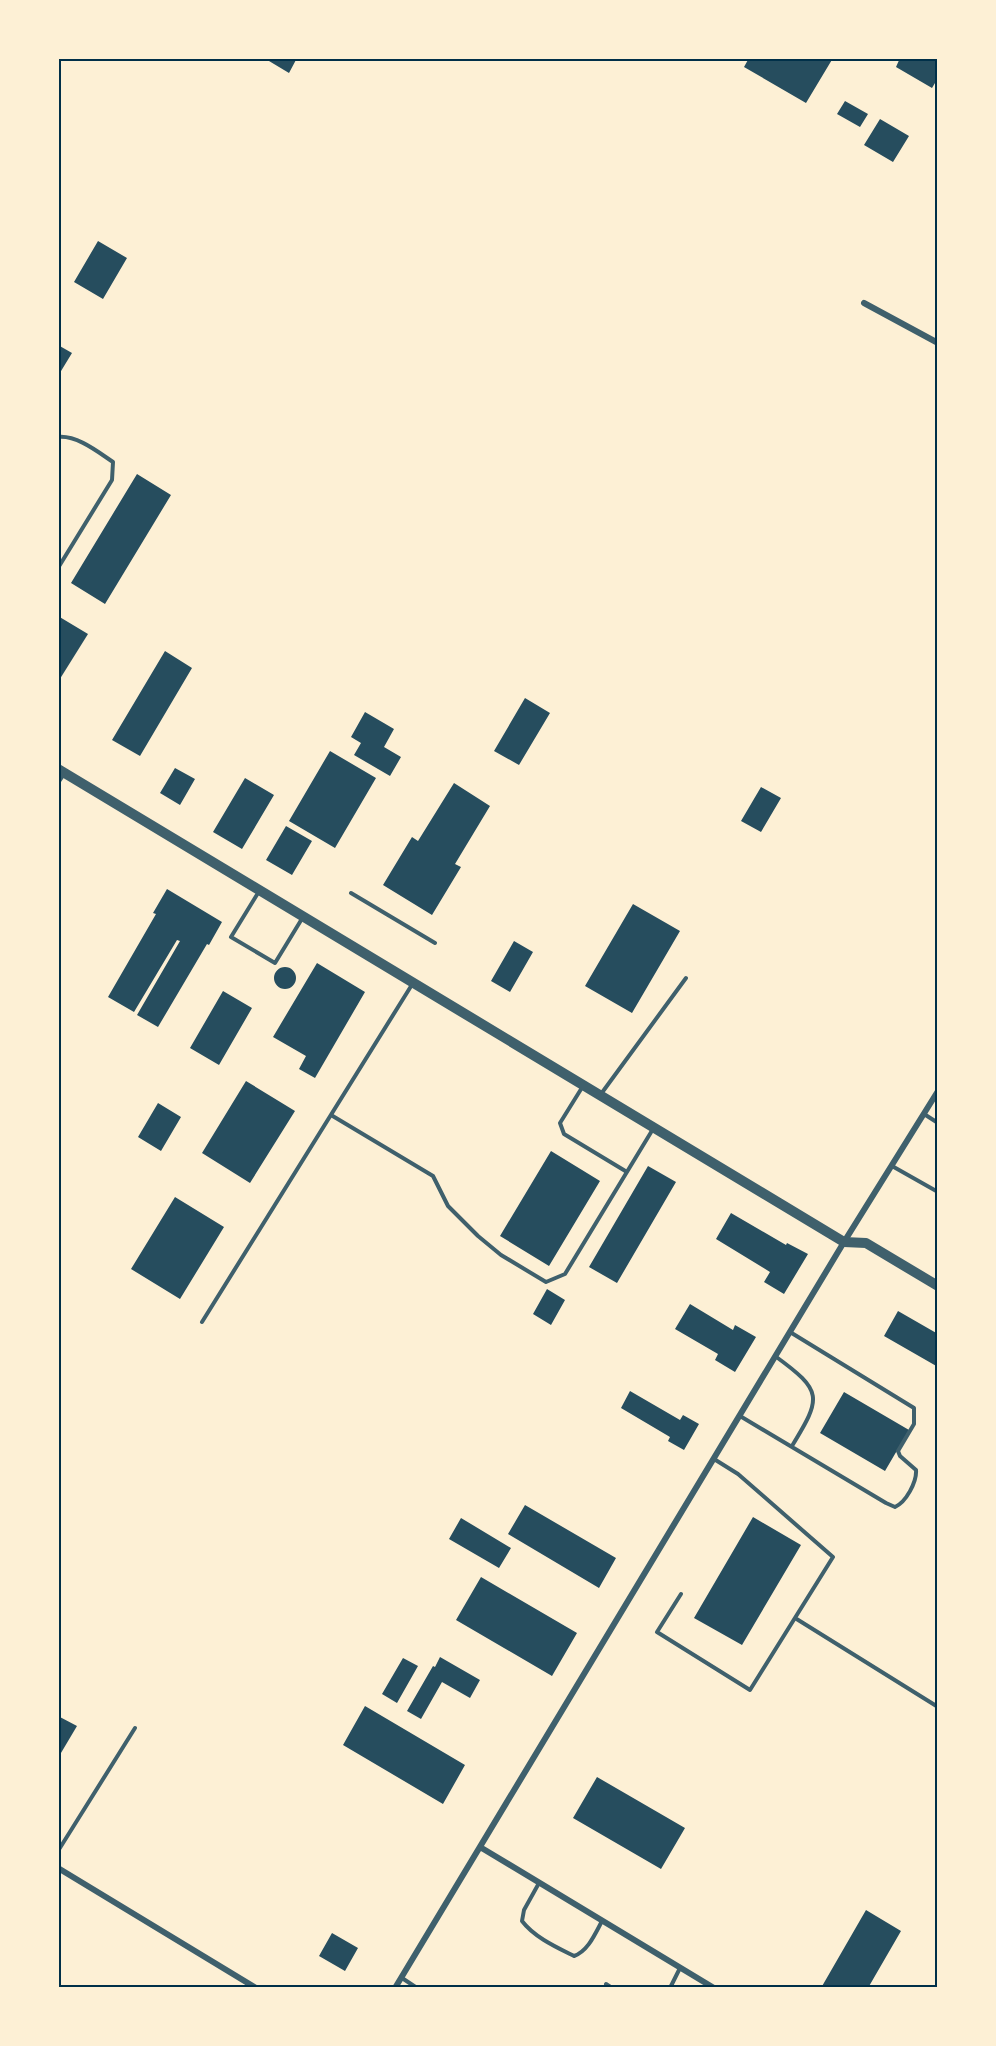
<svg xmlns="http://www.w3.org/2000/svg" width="996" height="2046" font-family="Rubik,sans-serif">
	<rect width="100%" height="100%" fill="#fdf0d5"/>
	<path fill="#264d5e" d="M 264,58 L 297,58 L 289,73 Z
		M 749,58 L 833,58 L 806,103 L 744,67 Z
		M 900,58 L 938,58 L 938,78 L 932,88 L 896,67 Z
		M 845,101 L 868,114 L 860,127 L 837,114 Z
		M 880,119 L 909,136 L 893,162 L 864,145 Z
		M 98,241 L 127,258 L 103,299 L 74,282 Z
		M 58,345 L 72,353 L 58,376 Z
		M 137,474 L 171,495 L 105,604 L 71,583 Z
		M 58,616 L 88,634 L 58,682 Z
		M 165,651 L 192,668 L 140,756 L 112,740 Z
		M 525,698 L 550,713 L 519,765 L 494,751 Z
		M 365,712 L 394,729 L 384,747 L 401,757 L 390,776 L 354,755 L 361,743 L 351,737 Z
		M 330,751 L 376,778 L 335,848 L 289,821 Z
		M 175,768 L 195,779 L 180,805 L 160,793 Z
		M 245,778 L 274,795 L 242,849 L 213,832 Z
		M 454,783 L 490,806 L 455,864 L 461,867 L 432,915 L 383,885 L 412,837 L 418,841 Z
		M 761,787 L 781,798 L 761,832 L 741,821 Z
		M 286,826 L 312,841 L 292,875 L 266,860 Z
		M 167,889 L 222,922 L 209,945 L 207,944 L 158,1027 L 137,1015 L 180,941 L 177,940 L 134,1012 L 108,997 L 156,914 L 153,913 Z
		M 633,904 L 680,931 L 632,1013 L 585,986 Z
		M 514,941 L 533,952 L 510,992 L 491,981 Z
		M 317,963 L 365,992 L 315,1078 L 299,1069 L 306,1056 L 273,1037 Z
		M274 978a11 11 0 1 1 22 0a11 11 0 1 1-22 0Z
		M 223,991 L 252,1008 L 219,1065 L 190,1048 Z
		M 246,1081 L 295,1111 L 250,1183 L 202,1153 Z
		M 158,1103 L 181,1117 L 161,1151 L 138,1137 Z
		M 551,1151 L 600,1181 L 549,1266 L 500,1236 Z
		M 648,1166 L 676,1182 L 617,1283 L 589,1267 Z
		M 175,1197 L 224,1227 L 180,1299 L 131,1269 Z
		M 731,1213 L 786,1245 L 787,1243 L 808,1254 L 784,1294 L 764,1282 L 770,1272 L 716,1239 Z
		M 547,1289 L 565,1300 L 551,1325 L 533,1314 Z
		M 690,1304 L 733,1330 L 735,1325 L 756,1337 L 735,1372 L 715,1360 L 718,1354 L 675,1329 Z
		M 898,1311 L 938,1334 L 938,1367 L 884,1336 Z
		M 630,1391 L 680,1420 L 683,1415 L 699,1424 L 684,1450 L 668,1441 L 670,1437 L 621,1408 Z
		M 844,1392 L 909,1430 L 885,1471 L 820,1433 Z
		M 525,1505 L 616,1558 L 599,1588 L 508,1534 Z
		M 753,1517 L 801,1545 L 742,1645 L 694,1618 Z
		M 461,1518 L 511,1548 L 499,1568 L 449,1539 Z
		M 481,1577 L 577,1633 L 552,1676 L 456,1620 Z
		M 440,1657 L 480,1680 L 470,1698 L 442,1682 L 421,1719 L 407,1711 L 433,1666 L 435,1667 Z
		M 403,1658 L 418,1666 L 397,1703 L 382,1694 Z
		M 365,1706 L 465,1765 L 443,1804 L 343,1745 Z
		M 58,1716 L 77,1726 L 58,1758 Z
		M 597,1777 L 685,1828 L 661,1869 L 573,1818 Z
		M 866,1910 L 901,1931 L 868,1988 L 821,1988 Z
		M 332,1933 L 358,1948 L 345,1971 L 319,1956 Z"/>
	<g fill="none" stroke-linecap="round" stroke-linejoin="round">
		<path stroke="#3f606c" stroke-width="4" d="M 58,437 C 77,435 98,452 113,462 L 112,480 L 58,568
			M 58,783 L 64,774
			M 258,893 L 231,937 L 275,963 L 303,917
			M 351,893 L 435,943
			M 583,1086 L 560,1123 L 564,1134 L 627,1172
			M 601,1094 L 686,978
			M 924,1114 L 938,1123
			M 331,1115 L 433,1176 L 448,1206 L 478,1236 L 501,1255 L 546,1282 L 565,1274 L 653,1129
			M 892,1166 L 938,1192
			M 202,1322 L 413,983
			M 775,1356 C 823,1391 822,1397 792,1446
			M 740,1416 L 886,1503 L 895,1507 C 906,1502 917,1482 916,1470 L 900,1456 L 898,1451 L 914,1424 L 914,1408 L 790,1332
			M 681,1594 L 657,1632 L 750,1690 L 833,1557 L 738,1474 L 714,1459
			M 795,1618 L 938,1707
			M 58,1851 L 135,1728
			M 539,1883 L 524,1910 L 522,1921 C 534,1937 556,1947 574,1956 C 588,1951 595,1934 602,1921
			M 402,1978 L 417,1988
			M 606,1984 L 612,1988
			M 670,1988 L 680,1968"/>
		<path stroke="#3f606c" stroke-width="6" d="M 864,303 L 938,343
			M 480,1847 L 714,1988
			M 58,1868 L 256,1988
			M 395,1988 L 844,1242 L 938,1091"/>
		<path stroke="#3f606c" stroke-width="10" d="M 58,769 L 844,1242 L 866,1243 L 938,1286"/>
	</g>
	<rect width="996" height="2046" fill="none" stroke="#fdf0d5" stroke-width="120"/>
	<rect x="60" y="60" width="876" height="1926" fill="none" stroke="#003049" stroke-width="2"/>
</svg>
